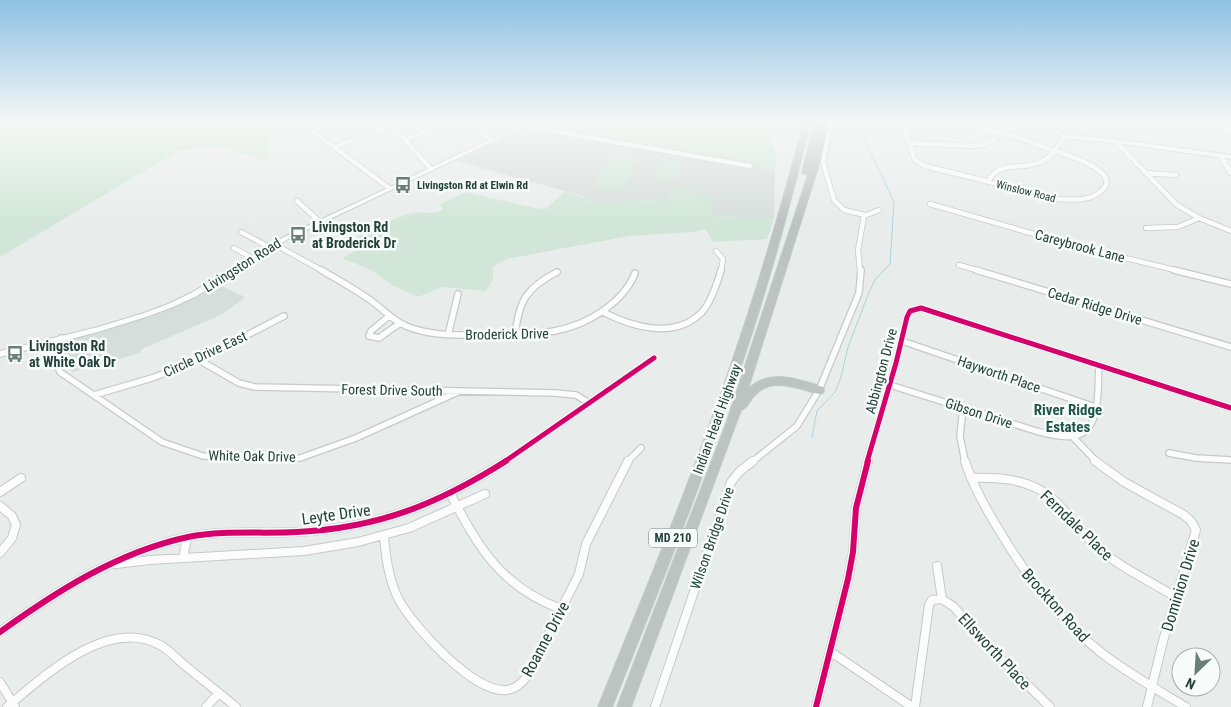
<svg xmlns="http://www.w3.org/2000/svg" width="1231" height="707" font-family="'Roboto Condensed',sans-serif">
	<rect width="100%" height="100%" fill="#e8edeb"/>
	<path fill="#d6dedb" d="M 532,124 L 735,160 L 775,171 L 774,218 L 712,216 L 665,202 L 636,199 L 619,203 L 598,203 L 579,195 L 456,161 Z
		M 217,284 L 245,297 L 223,314 L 142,349 L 140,353 L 73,372 L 63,364 L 66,341 L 152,316 L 196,296 Z"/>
	<path fill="#d1e6d8" d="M 0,123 L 262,123 L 269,131 L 267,161 L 222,147 L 179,150 L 0,257 Z
		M 583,123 L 774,123 L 767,131 L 777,155 L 775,171 L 735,160 L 564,130 Z
		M 611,155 L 638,159 L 622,193 L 593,188 Z
		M 663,158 L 683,162 L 674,181 L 653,177 Z
		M 675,186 L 711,197 L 712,216 L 774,218 L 767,239 L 713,242 L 706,229 L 693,232 L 629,236 L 507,259 L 493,266 L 493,279 L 486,291 L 442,287 L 418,297 L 392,285 L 371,270 L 342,258 L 367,244 L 357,237 C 374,229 393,218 412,213 C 423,211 433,216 443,209 L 440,204 L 466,192 L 534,208 L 546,209 L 565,191 L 598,203 L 619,203 L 636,199 L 665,202 Z"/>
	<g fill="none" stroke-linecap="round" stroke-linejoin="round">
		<path stroke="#a9d4db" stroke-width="1" d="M 812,437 L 817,411 L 835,392 L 841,377 L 848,347 L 869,292 L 875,280 L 890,264 L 894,202 L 867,144 L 862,123"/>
		<g stroke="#c5cac8" stroke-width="6">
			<path id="street-far2" d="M 302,123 L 389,188
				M 390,123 L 431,169
				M 469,123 L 492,141
				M 505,123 L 515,130
				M 831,123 L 823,162 L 834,200 L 844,210 L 865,215
				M 902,123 L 915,160 L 925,166 L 1059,199 C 1073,200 1089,201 1100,192 C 1128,171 1058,152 1046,148 C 1033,143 1019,137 1006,134 C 987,129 968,127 949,123
				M 1199,123 L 1231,131
				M 524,126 L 750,166
				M 373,132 L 392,125
				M 405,140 L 445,123
				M 1115,141 L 1177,205 L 1199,218 L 1231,231
				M 909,143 L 976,146 L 986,144 L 995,139 L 997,131
				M 335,147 L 352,140
				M 1221,156 L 1231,173
				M 1146,173 L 1176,175
				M 988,182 C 999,159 1022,171 1041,162 C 1052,157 1059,145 1065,135
				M 297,201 L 320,222
				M 930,204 L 1072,245 L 1179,271
				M 1146,228 L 1178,227 L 1199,218
				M 241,232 L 269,247
				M 274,244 L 323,271
				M 234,248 L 252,258
				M 716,251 L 723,259 L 721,271
				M 959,265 L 980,271
				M 860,271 L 858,250 L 864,216 L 879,210"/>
		</g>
		<g stroke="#c5cac8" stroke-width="8">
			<path id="street-far1" d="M 321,270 C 337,279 354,289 369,299 C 382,308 392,320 406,326 C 430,336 455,335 481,335 C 525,335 567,337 604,310 C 618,300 629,289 635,273
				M 976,270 L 1231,347
				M 1174,270 L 1231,284
				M 603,312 C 632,327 675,340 702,312 C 711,302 717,284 721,270
				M 389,316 L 371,331 L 369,336 L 379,338 L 400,323
				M 448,335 L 458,294
				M 515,335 C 519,301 526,288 557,272
				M 61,338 L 57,365 L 60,372 L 162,442 L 203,456 L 268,459 L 300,458 L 356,438 L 460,391
				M 902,341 L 1095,407
				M 199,360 L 239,383 L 255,387 L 555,393 L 576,395 L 589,403
				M 890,385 L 1036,431 C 1048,434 1062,438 1074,436 C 1103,431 1097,386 1099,365
				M 94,395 L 152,378 L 199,360 L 284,316
				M 963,408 L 960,436 L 965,462
				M 1072,436 L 1097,462
				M 1169,453 L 1196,458 L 1231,460
				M 504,462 L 654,358
				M 627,462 L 641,448
				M 752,462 L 797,426 L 819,390 L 859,293 L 861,270
				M 867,462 L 896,363 L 907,317 L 910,311 L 921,308 L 1231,408"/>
		</g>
		<g stroke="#c5cac8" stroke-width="10">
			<path id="street" d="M 965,461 C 973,487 988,512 1002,535 C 1029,580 1061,621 1103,654 C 1129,674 1158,690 1186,707
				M 1095,461 L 1124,482 L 1184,515 L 1191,521 L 1196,530 L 1163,641 L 1147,707
				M 971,478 C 1006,477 1038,480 1062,508 C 1074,521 1084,537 1098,548 C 1121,568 1150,581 1176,597
				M 0,492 L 21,478
				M 450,493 C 478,547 501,587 561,609
				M 0,506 L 12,516 L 16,525 L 12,538 L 0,553
				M 384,537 C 386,558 389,581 399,600 C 413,626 474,694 507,690 C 516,689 523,682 528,675 L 579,574 L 586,544 L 628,461
				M 183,558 L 187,538
				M 116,564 L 150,560 L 304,551 L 358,542 L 409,528 L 485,494
				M 937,566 L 942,599
				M 0,632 C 57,591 118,552 188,537 C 223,530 262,534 297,532 C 379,528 438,504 506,461
				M 831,652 L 912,707
				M 0,682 L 15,707
				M 7,707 C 44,676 106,618 158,644 C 167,648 175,657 182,663 C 200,678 218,692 236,707
				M 206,707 L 219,693
				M 655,707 L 731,482 L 740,471 L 753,461
				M 816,707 L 848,579 L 853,552 L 856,508 L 868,461
				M 915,707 L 929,605 L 932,600 L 942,599 L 954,607 L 982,640 L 1050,707"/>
		</g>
		<g stroke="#c3cbc8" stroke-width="2">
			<path id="secondary" d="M 525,123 L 532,123 L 288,239 L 195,297 L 173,307 L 149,316 L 98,332 L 0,357 L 0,351 L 98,327 L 144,313 L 168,304 L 191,293 L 284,237 Z
				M 1041,123 L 1048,123 L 1061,132 L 1071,135 L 1115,139 L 1231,155 L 1231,159 L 1115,143 L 1070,139 L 1057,134 Z"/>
		</g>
		<g stroke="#c3ccc9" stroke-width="2">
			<path id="highway" d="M 804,123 L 810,123 C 792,198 772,272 748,345 C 708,468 660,587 612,707 L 598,707 C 647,587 697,467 738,344 C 763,271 784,197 804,123 Z
				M 815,123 L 828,123 L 820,161 L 748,389 C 770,368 797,379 823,387 L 824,390 L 823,393 L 819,394 C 797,388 771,376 754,396 C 749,401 748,408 741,410 L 631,707 L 617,707 L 726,424 L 808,175 L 802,173 Z"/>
		</g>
		<use href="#street-far2" stroke="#fcfcfc" stroke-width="4.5"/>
		<use href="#street-far1" stroke="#fcfcfc" stroke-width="5.5"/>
		<use href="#street" stroke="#fcfcfc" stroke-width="8"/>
		<use href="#secondary" fill="#fcfcfc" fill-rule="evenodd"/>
		<use href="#highway" fill="#bcc4c2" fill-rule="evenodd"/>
		<g stroke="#f7fbf9" stroke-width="8">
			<path id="cycleway-far1" d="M 504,462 L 654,358
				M 867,462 L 896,363 L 907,317 L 910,311 L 921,308 L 1231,408"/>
		</g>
		<g stroke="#f7fbf9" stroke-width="9">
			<path id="cycleway" d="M 0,632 C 57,591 118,552 188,537 C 223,530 262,534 297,532 C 379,528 438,504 506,461
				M 816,707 L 848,579 L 853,552 L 856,508 L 868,461"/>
		</g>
		<use href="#cycleway-far1" stroke="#d6006c" stroke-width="5"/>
		<use href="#cycleway" stroke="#d6006c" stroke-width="6"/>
	</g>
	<linearGradient id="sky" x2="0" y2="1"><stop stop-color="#8fc1e3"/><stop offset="0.55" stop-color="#f5f7f6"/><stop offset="1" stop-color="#f5f7f6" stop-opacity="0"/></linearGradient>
	<rect width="1231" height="222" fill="url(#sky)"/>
	<defs>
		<g id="bus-bare" transform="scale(1.35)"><path d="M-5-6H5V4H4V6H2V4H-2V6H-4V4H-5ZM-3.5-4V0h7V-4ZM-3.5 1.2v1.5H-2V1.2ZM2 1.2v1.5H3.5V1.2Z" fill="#697e78" stroke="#f7fbf9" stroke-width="2.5" paint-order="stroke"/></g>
	</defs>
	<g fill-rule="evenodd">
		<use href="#bus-bare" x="403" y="185"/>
		<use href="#bus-bare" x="298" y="235"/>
		<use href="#bus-bare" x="15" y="354"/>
	</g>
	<g text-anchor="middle" stroke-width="5" stroke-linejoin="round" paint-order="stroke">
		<g font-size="11" font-weight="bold" fill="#24423a" stroke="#f7fbf9" text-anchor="start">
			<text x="417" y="189">Livingston Rd at Elwin Rd</text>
		</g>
		<g font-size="11" fill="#24423a" stroke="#f7fbf9">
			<text transform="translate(1026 191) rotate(14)" y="4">Winslow Road</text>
		</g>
		<rect fill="#f7fbf9" stroke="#637a73" stroke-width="1" x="649" y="528.5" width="48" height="19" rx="4"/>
		<g font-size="12" font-weight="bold" fill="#24423a">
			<text x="673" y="542">MD 210</text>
		</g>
		<g font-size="14" font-weight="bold" fill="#24423a" stroke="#f7fbf9" text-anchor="start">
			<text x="312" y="232">Livingston Rd<tspan x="312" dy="16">at Broderick Dr</tspan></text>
			<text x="29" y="351">Livingston Rd<tspan x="29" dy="16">at White Oak Dr</tspan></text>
		</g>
		<g font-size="14" fill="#24423a" stroke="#f7fbf9">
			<text transform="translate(1080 246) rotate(15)" y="5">Careybrook Lane</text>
			<text transform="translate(242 265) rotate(-32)" y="5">Livingston Road</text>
			<text transform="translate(1095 306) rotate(17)" y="5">Cedar Ridge Drive</text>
			<text transform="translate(507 334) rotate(-1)" y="5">Broderick Drive</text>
			<text transform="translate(205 354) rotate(-25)" y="5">Circle Drive East</text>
			<text transform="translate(881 371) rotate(-75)" y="5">Abbington Drive</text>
			<text transform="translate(999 374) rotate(19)" y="5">Hayworth Place</text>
			<text transform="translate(392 390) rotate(1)" y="5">Forest Drive South</text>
			<text transform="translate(979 413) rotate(18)" y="5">Gibson Drive</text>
			<text transform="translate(717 419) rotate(-70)" y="5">Indian Head Highway</text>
			<text transform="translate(252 456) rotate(1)" y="5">White Oak Drive</text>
			<text transform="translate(712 538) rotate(-71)" y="5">Wilson Bridge Drive</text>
		</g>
		<g font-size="15" font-weight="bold" fill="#1f5548" stroke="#f7fbf9">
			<text x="1068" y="415">River Ridge<tspan x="1068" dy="17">Estates</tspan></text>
		</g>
		<g font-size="16" fill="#24423a" stroke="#f7fbf9">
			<text transform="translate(336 514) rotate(-8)" y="6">Leyte Drive</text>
			<text transform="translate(1077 525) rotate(44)" y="6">Ferndale Place</text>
			<text transform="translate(1180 585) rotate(-73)" y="6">Dominion Drive</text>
			<text transform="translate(1056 605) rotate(48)" y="6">Brockton Road</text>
			<text transform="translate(545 639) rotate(-62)" y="6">Roanne Drive</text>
			<text transform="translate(995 651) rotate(47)" y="6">Ellsworth Place</text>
		</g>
	</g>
	<g transform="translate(1196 672) rotate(205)"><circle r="24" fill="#f7fbf9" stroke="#a3b1ad"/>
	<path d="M0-4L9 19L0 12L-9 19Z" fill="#697e78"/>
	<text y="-8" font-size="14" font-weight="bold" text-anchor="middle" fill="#24423a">N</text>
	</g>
</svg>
